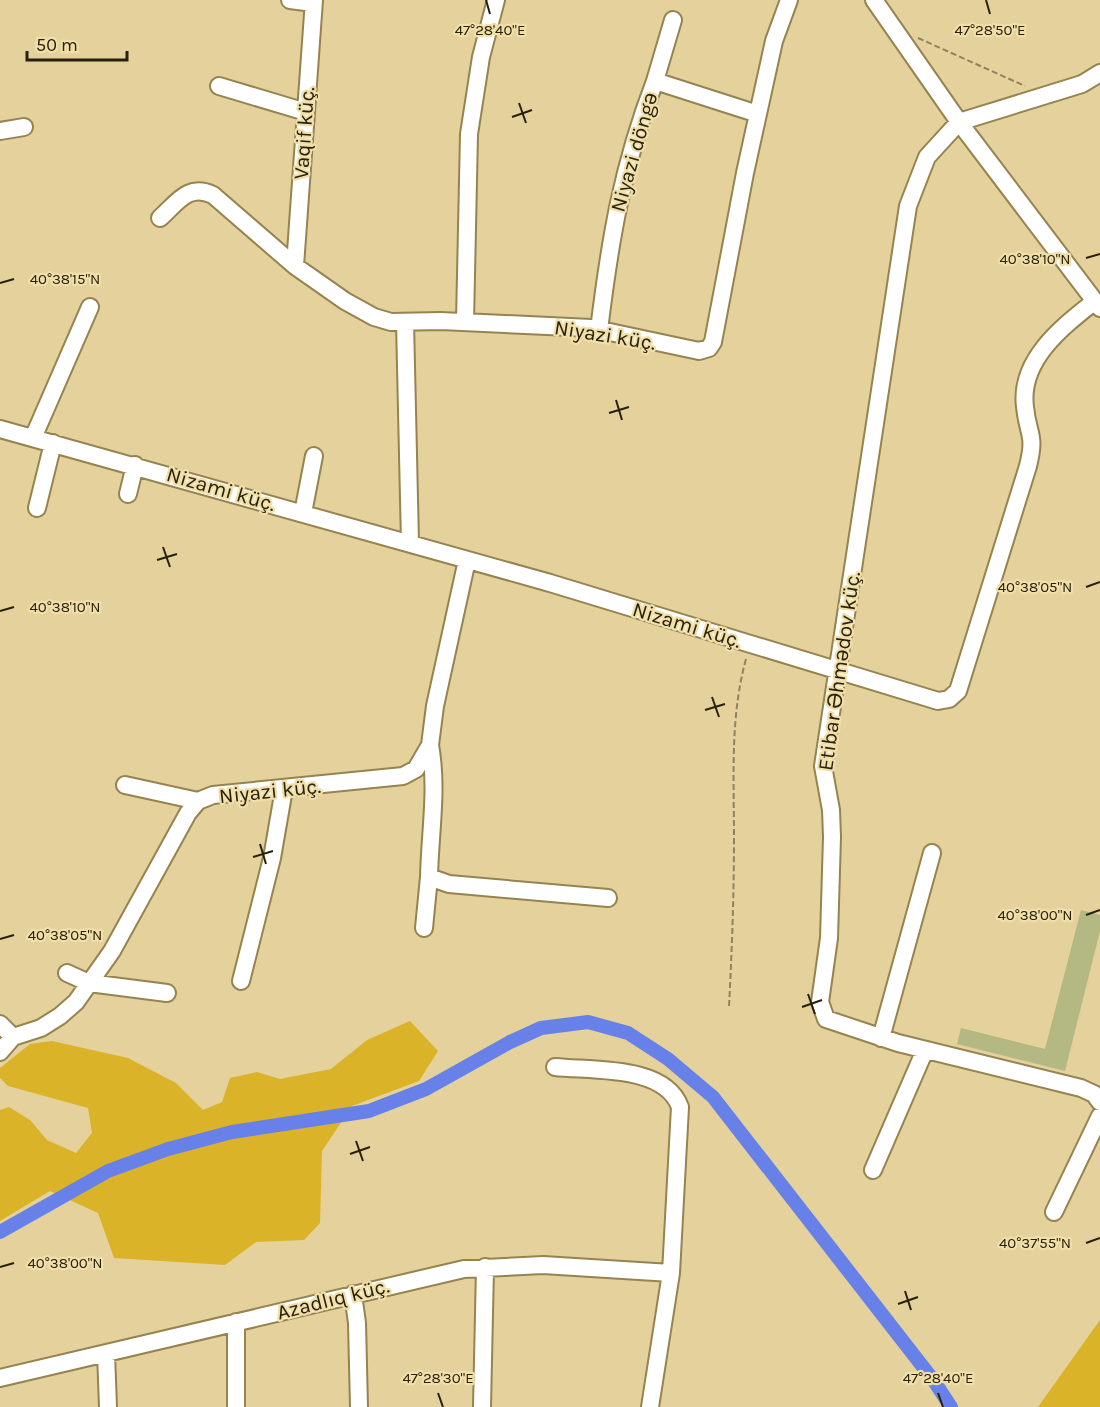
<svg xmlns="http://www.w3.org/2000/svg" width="1100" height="1407" font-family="Karla,sans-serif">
	<rect width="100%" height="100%" fill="#e4d19c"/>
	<path fill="#dbb329" d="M 410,1021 L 438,1051 L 419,1081 L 352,1106 L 322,1151 L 320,1223 L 304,1240 L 256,1242 L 225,1265 L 114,1258 L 98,1213 L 50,1191 L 0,1221 L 0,1110 L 9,1107 L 30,1120 L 47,1140 L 76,1153 L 92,1133 L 88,1108 L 8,1086 L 0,1078 L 0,1068 L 30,1044 L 52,1041 L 128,1058 L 176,1083 L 203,1110 L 222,1102 L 230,1078 L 257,1072 L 280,1079 L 331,1069 L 367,1040 Z
		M 1100,1320 L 1100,1407 L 1038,1407 Z"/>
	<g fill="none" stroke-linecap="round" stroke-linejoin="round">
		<path stroke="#6881e8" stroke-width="14" d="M 0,1232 L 108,1171 L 168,1149 L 232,1132 L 369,1111 L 426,1089 L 510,1042 L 541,1028 L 588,1022 L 628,1033 L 668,1059 L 713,1097 L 934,1381 L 951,1407"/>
	</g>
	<path fill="#b4b882" d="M 1081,910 L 1100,915 L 1100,931 L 1065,1071 L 957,1044 L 961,1028 L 1045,1049 Z"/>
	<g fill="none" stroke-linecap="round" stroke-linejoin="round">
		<g stroke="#958350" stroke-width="20">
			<path id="minor" d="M 290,0 L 313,3
				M 874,0 L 959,122 L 1100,308
				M 1100,73 L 1082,84 L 959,122 L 927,157 L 908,206 L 823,766 L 831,810 L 832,837 L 829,938 L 820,1002 L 826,1019 L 898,1043 L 1081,1088 L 1094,1094 L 1100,1102
				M 655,81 L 673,20
				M 219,86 L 306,112
				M 0,131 L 24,127
				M 160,218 C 177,203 188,183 213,195 L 295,266 L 345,301 L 374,317 L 391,322 L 441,321 L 591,328 L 699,351 L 709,348 L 713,342 L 745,173 L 774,41 L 789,0
				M 295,266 L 314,0
				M 405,322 L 410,543
				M 465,322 L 469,134 L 481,57 L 496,0
				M 599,330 C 610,240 622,167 655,81 L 758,114
				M 0,429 L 550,583 L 938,701 L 949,699 L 958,691 L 1028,466 C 1036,434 1028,436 1025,407 C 1019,360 1062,327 1095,301
				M 33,438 L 90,307
				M 128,494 L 135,465
				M 37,508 L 53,443
				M 303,513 L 314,456
				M 430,745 C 438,789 430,831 429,877 L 449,884 L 608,898
				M 125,785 L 198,801
				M 424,928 L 429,877
				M 67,973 L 89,983 L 167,993
				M 241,981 L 272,858 L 284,789
				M 0,1024 L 13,1037
				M 881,1038 L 932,853
				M 0,1052 L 13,1037 L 41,1028 L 60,1016 L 76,1002 L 112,951 L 188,813 L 198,801 L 213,795 L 403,776 L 416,769 L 430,745 L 435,706 L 467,560
				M 555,1067 C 593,1071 665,1065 680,1107 L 671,1273 L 650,1407
				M 873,1170 L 925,1050
				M 1054,1212 L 1100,1116
				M 353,1294 L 357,1323 L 359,1407
				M 236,1322 L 236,1407
				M 106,1353 L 108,1407
				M 0,1378 L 464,1269 L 543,1265 L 671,1273
				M 482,1407 L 485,1267"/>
		</g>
		<path stroke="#91835c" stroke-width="2" stroke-dasharray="6 3" stroke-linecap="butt" d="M 918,38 L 1025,86
			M 729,1006 C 732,949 734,893 734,836 C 734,776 730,717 746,659"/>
		<use href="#minor" stroke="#fff" stroke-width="16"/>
	</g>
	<path fill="none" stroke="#27200b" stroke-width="2" d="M 486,0 L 490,14M 986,0 L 990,14M 519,103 L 526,123M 512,117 L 532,110M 1086,258 L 1100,254M 0,283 L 14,279M 616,400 L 622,420M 609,413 L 629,407M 163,547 L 170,567M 157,560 L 177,554M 1086,587 L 1100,582M 0,611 L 14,607M 712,697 L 719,717M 705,710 L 725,704M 260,844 L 266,864M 253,857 L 273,851M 1086,915 L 1100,910M 0,939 L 14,935M 808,994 L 815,1014M 802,1007 L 822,1000M 356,1141 L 363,1161M 350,1154 L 370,1147M 1086,1243 L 1100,1238M 0,1267 L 14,1263M 905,1291 L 911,1310M 898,1304 L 918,1297M 438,1393 L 443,1407M 938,1393 L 943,1407"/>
	<g text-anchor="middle" stroke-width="4.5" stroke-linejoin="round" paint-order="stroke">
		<g font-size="21" fill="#27200b" stroke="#f1dfa9">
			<text transform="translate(304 133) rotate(-86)" y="7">Vaqif küç.</text>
			<text transform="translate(634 152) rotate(-74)" y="7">Niyazi döngə</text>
			<text transform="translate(605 335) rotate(9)" y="7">Niyazi küç.</text>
			<text transform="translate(221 489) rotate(16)" y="7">Nizami küç.</text>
			<text transform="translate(687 625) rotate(17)" y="7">Nizami küç.</text>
			<text transform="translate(839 671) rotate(-82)" y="7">Etibar Əhmədov küç.</text>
			<text transform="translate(270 791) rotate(-6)" y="7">Niyazi küç.</text>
			<text transform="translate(333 1299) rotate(-14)" y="7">Azadlıq küç.</text>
		</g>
	</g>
	<g font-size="15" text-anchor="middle" fill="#27200b" stroke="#f1dfa9" stroke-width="4.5" stroke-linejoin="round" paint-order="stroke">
		<text x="490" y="35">47°28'40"E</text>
		<text x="990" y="35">47°28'50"E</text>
		<text x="1035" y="264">40°38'10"N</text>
		<text x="65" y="284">40°38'15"N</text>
		<text x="1035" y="592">40°38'05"N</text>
		<text x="65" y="612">40°38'10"N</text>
		<text x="1035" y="920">40°38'00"N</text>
		<text x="65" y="940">40°38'05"N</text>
		<text x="1035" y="1248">40°37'55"N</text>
		<text x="65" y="1268">40°38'00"N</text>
		<text x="438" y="1383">47°28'30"E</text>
		<text x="938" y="1383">47°28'40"E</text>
	</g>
	<path d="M27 51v9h100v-9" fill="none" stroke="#27200b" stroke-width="3"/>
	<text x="36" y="51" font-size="18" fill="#27200b" stroke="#f1dfa9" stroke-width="4.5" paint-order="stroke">50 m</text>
</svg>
